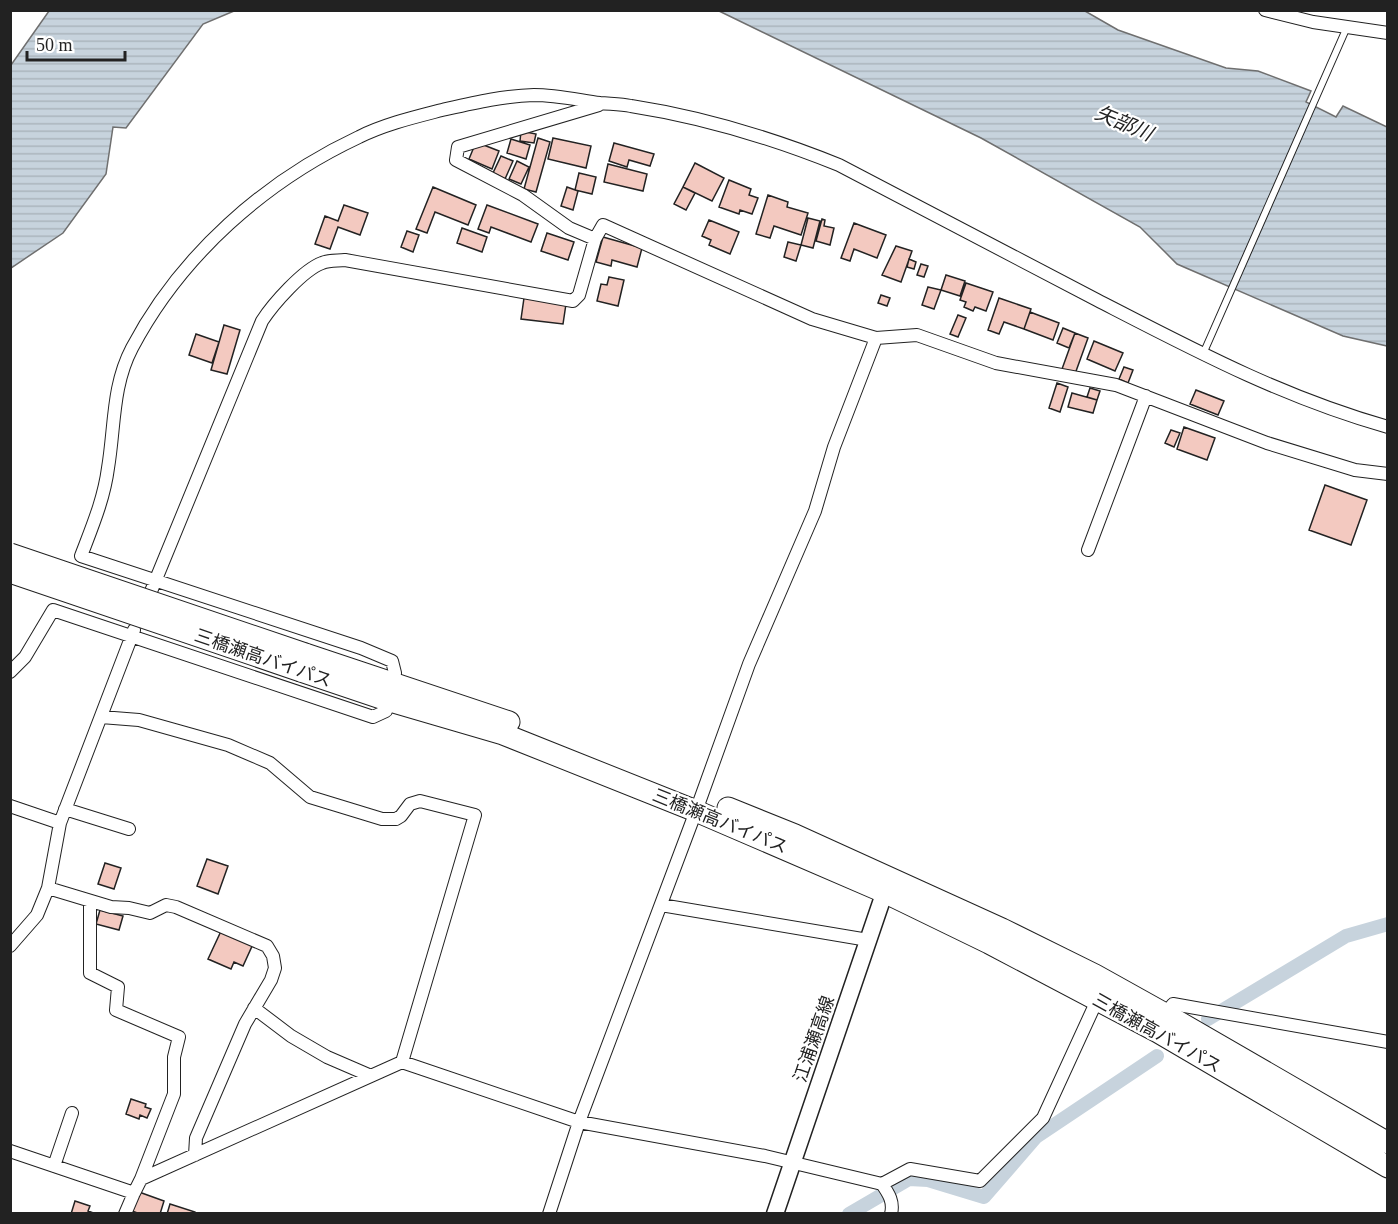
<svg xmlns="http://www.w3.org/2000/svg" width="1398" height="1224" font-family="'Times New Roman','Noto Sans JP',serif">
	<defs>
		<pattern id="water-rules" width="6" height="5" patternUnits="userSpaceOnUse" patternTransform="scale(1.5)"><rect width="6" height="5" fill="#c7d3dd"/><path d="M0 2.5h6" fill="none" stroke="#abb5bd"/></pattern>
	</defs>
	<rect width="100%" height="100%" fill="#fff"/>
	<path fill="url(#water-rules)" stroke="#6f6f6f" stroke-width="1.5" d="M 49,11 L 234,11 L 203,24 L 126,128 L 113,127 L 106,174 L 63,233 L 11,268 L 11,65 Z
		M 719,11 L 1085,11 L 1118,30 L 1226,68 L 1258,71 L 1311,91 L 1306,102 L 1336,117 L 1343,106 L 1387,127 L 1387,346 L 1343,336 L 1177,264 L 1140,227 L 981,138 Z"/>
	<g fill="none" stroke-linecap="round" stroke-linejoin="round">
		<path stroke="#c7d3dd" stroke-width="14" d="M 1208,1019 L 1346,936 L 1388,924
			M 849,1214 L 909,1179 L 928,1180 L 984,1197 L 1036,1137 L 1157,1056"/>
	</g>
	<path fill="#f3c9c0" stroke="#222" stroke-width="1.5" d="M 521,131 L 536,134 L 534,143 L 520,141 Z
		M 538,138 L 550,142 L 536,192 L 524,189 Z
		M 553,138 L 591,146 L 586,168 L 548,159 Z
		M 511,139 L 530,145 L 526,159 L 507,153 Z
		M 476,142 L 499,151 L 492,169 L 469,159 Z
		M 614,143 L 654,154 L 650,166 L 629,160 L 627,167 L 609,161 Z
		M 501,156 L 513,161 L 505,179 L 493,173 Z
		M 517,161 L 529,167 L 521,184 L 509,179 Z
		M 695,163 L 724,178 L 712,201 L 683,187 Z
		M 608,164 L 647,174 L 643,191 L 604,182 Z
		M 579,173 L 596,177 L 592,194 L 575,190 Z
		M 729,180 L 751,189 L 749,195 L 758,198 L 752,214 L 740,210 L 739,214 L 719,207 Z
		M 433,187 L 476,205 L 468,225 L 435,212 L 427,233 L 416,229 Z
		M 567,187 L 578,191 L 573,210 L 561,206 Z
		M 683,187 L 695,193 L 686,210 L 674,204 Z
		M 768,195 L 788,202 L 787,207 L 808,213 L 801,235 L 774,226 L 770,238 L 756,234 Z
		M 344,205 L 368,213 L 360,235 L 338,227 L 330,249 L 315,244 L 325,216 L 338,221 Z
		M 487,205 L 538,224 L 531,242 L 491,227 L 489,233 L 478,229 Z
		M 808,218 L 820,221 L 813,248 L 801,245 Z
		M 822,219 L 825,220 L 824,226 L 834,228 L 830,245 L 816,241 Z
		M 709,220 L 739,232 L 730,254 L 709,245 L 711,240 L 702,236 Z
		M 854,223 L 886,235 L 877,258 L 854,249 L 850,261 L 841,258 Z
		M 462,228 L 487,237 L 482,252 L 457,243 Z
		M 407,231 L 419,235 L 413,252 L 401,247 Z
		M 547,233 L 574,242 L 568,260 L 541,251 Z
		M 603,237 L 642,248 L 637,267 L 612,260 L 611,266 L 596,262 Z
		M 788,242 L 801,245 L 796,261 L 784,257 Z
		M 896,246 L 912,251 L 901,282 L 882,275 Z
		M 909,259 L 916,262 L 914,269 L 907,267 Z
		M 921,264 L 928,266 L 924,277 L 917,275 Z
		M 946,275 L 965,281 L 960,296 L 941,290 Z
		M 609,277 L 624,280 L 618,306 L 597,301 L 601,284 L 607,285 Z
		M 966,283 L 993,292 L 986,311 L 975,307 L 973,311 L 964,307 L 966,302 L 960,300 Z
		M 928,287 L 941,290 L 934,309 L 922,305 Z
		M 881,295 L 890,298 L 887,306 L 878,303 Z
		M 524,298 L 566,304 L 563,324 L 521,319 Z
		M 999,298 L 1031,309 L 1024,329 L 1004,322 L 999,334 L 988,330 Z
		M 1030,312 L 1059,323 L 1053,340 L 1024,329 Z
		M 958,315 L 966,318 L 958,337 L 950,334 Z
		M 224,325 L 240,330 L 227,374 L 211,370 Z
		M 1063,328 L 1075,333 L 1069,348 L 1057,343 Z
		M 1075,333 L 1088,338 L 1075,374 L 1062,369 Z
		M 196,334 L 219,342 L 212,363 L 189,355 Z
		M 1094,341 L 1123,353 L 1115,371 L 1087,359 Z
		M 1124,367 L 1133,370 L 1128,383 L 1119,379 Z
		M 1057,383 L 1068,387 L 1060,412 L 1049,408 Z
		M 1090,388 L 1100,391 L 1097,400 L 1087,397 Z
		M 1196,390 L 1224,401 L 1218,415 L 1190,404 Z
		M 1072,393 L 1097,400 L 1093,413 L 1068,407 Z
		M 1184,427 L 1215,438 L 1207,460 L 1177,449 Z
		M 1171,430 L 1180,433 L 1174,447 L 1165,443 Z
		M 1325,485 L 1367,500 L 1351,545 L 1309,530 Z
		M 207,859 L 228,866 L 218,894 L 197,886 Z
		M 105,863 L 121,868 L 114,889 L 98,884 Z
		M 100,910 L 123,916 L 119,930 L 96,924 Z
		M 222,929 L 253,944 L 243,966 L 234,962 L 231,969 L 208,959 Z
		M 131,1099 L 146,1104 L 145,1107 L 151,1109 L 147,1118 L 140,1115 L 139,1119 L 126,1114 Z
		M 139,1192 L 164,1201 L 160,1214 L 140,1214 L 132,1211 Z
		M 75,1201 L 90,1206 L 88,1211 L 96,1214 L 71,1214 Z
		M 170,1204 L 195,1212 L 195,1214 L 167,1214 Z"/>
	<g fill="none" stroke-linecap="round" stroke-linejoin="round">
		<g stroke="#222" stroke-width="8">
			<path id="lane" d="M 1203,354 L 1347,27"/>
		</g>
		<g stroke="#222" stroke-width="14">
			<path id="street" d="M 1265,10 L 1313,22 L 1388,33
				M 595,239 L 569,228 L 523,195 L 456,160 L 458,147 L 599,105
				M 1088,550 L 1146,396
				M 145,606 L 262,321 C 273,304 303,270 322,263 C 329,260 338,261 345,260 L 573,301 L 579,295 L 595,239 L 603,225 L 812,319 L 876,338 L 917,335 L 996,363 L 1116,385 L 1267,443 L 1355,470 L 1388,474
				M 10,672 L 25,657 L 53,610 L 373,717 L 386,711 L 395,673 L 392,661 L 361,648 L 81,556 C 92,527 104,499 108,468 C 115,426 112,386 132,348 C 181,255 265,181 359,137 C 385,124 415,117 442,110 C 473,103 502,96 534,95 C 556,95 578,100 600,103 C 610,104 621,104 631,106 C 702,117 772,138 839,165 C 925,210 1011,255 1097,300 C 1194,350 1282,397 1388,427
				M 101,717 L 139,720 L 228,745 L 270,763 L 310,797 L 382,819 L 396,819 L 401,816 L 410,804 L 420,801 L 475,815 L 402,1062
				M 10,806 L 60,823
				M 65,809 L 129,829
				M 48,888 L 111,907 L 129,908 L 150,913 L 166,905 L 176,907 L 267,946 L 273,956 L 275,968 L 271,980 L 245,1024 L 196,1138 L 195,1155
				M 90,902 L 90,973 L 118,987 L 116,1010 L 179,1037 L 174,1057 L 174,1094 L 141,1179
				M 661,905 L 868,940
				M 10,946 L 37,915 L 48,888 L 60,823 L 134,630
				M 254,1008 L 291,1036 L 327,1057 L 371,1076
				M 1165,1014 L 1173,1004 L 1388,1042
				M 10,1151 L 134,1193 L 141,1179 L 402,1062 L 579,1122 L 765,1156 L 882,1184 C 889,1194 894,1202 891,1214
				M 54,1166 L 72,1113
				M 882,1184 L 910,1169 L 980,1181 L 1043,1118 L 1099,996
				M 125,1214 L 134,1193
				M 549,1214 L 579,1122 L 696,811 L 749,664 L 815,511 L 834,447 L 876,338"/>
		</g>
		<g stroke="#222" stroke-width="19">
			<path id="secondary" d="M 775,1214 L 888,882"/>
		</g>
		<g stroke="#222" stroke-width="23">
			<path id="highway" d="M 305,654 L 509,722
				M 301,671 L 390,701 L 503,734 L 696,811 L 884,892 L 989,943 L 1158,1032 L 1388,1167
				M 728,808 L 795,835 L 1002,929 L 1095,975 L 1165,1014 L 1388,1143"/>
		</g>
		<use href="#lane" stroke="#fff" stroke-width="6"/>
		<use href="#street" stroke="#fff" stroke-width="12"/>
		<use href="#secondary" stroke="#fff" stroke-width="16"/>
		<use href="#highway" stroke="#fff" stroke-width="21"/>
		<g stroke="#222" stroke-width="23" stroke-linecap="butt">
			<path id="highway-bridge" d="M 10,554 L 305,654
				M 10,572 L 301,671"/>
		</g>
		<use href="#highway-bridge" stroke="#fff" stroke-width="21"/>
	</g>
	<g text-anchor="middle" stroke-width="4.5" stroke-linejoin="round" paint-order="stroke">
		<g font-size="18" fill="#222" stroke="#fff">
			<text transform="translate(263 658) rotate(19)" y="6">三橋瀬高バイパス</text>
			<text transform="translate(720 821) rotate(22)" y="6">三橋瀬高バイパス</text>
			<text transform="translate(1157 1033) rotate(29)" y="6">三橋瀬高バイパス</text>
			<text transform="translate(814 1039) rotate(-71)" y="6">江浦瀬高線</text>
		</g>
		<g font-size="20" font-style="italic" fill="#222" stroke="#fff">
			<text transform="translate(1124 123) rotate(23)" y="7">矢部川</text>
		</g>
	</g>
	<rect width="1398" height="1224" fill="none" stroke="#222222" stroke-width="24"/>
	<path d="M27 51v9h98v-9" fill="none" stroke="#222222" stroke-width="3"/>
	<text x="36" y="51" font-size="18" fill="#222222" stroke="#ffffff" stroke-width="4.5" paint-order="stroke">50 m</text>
</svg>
